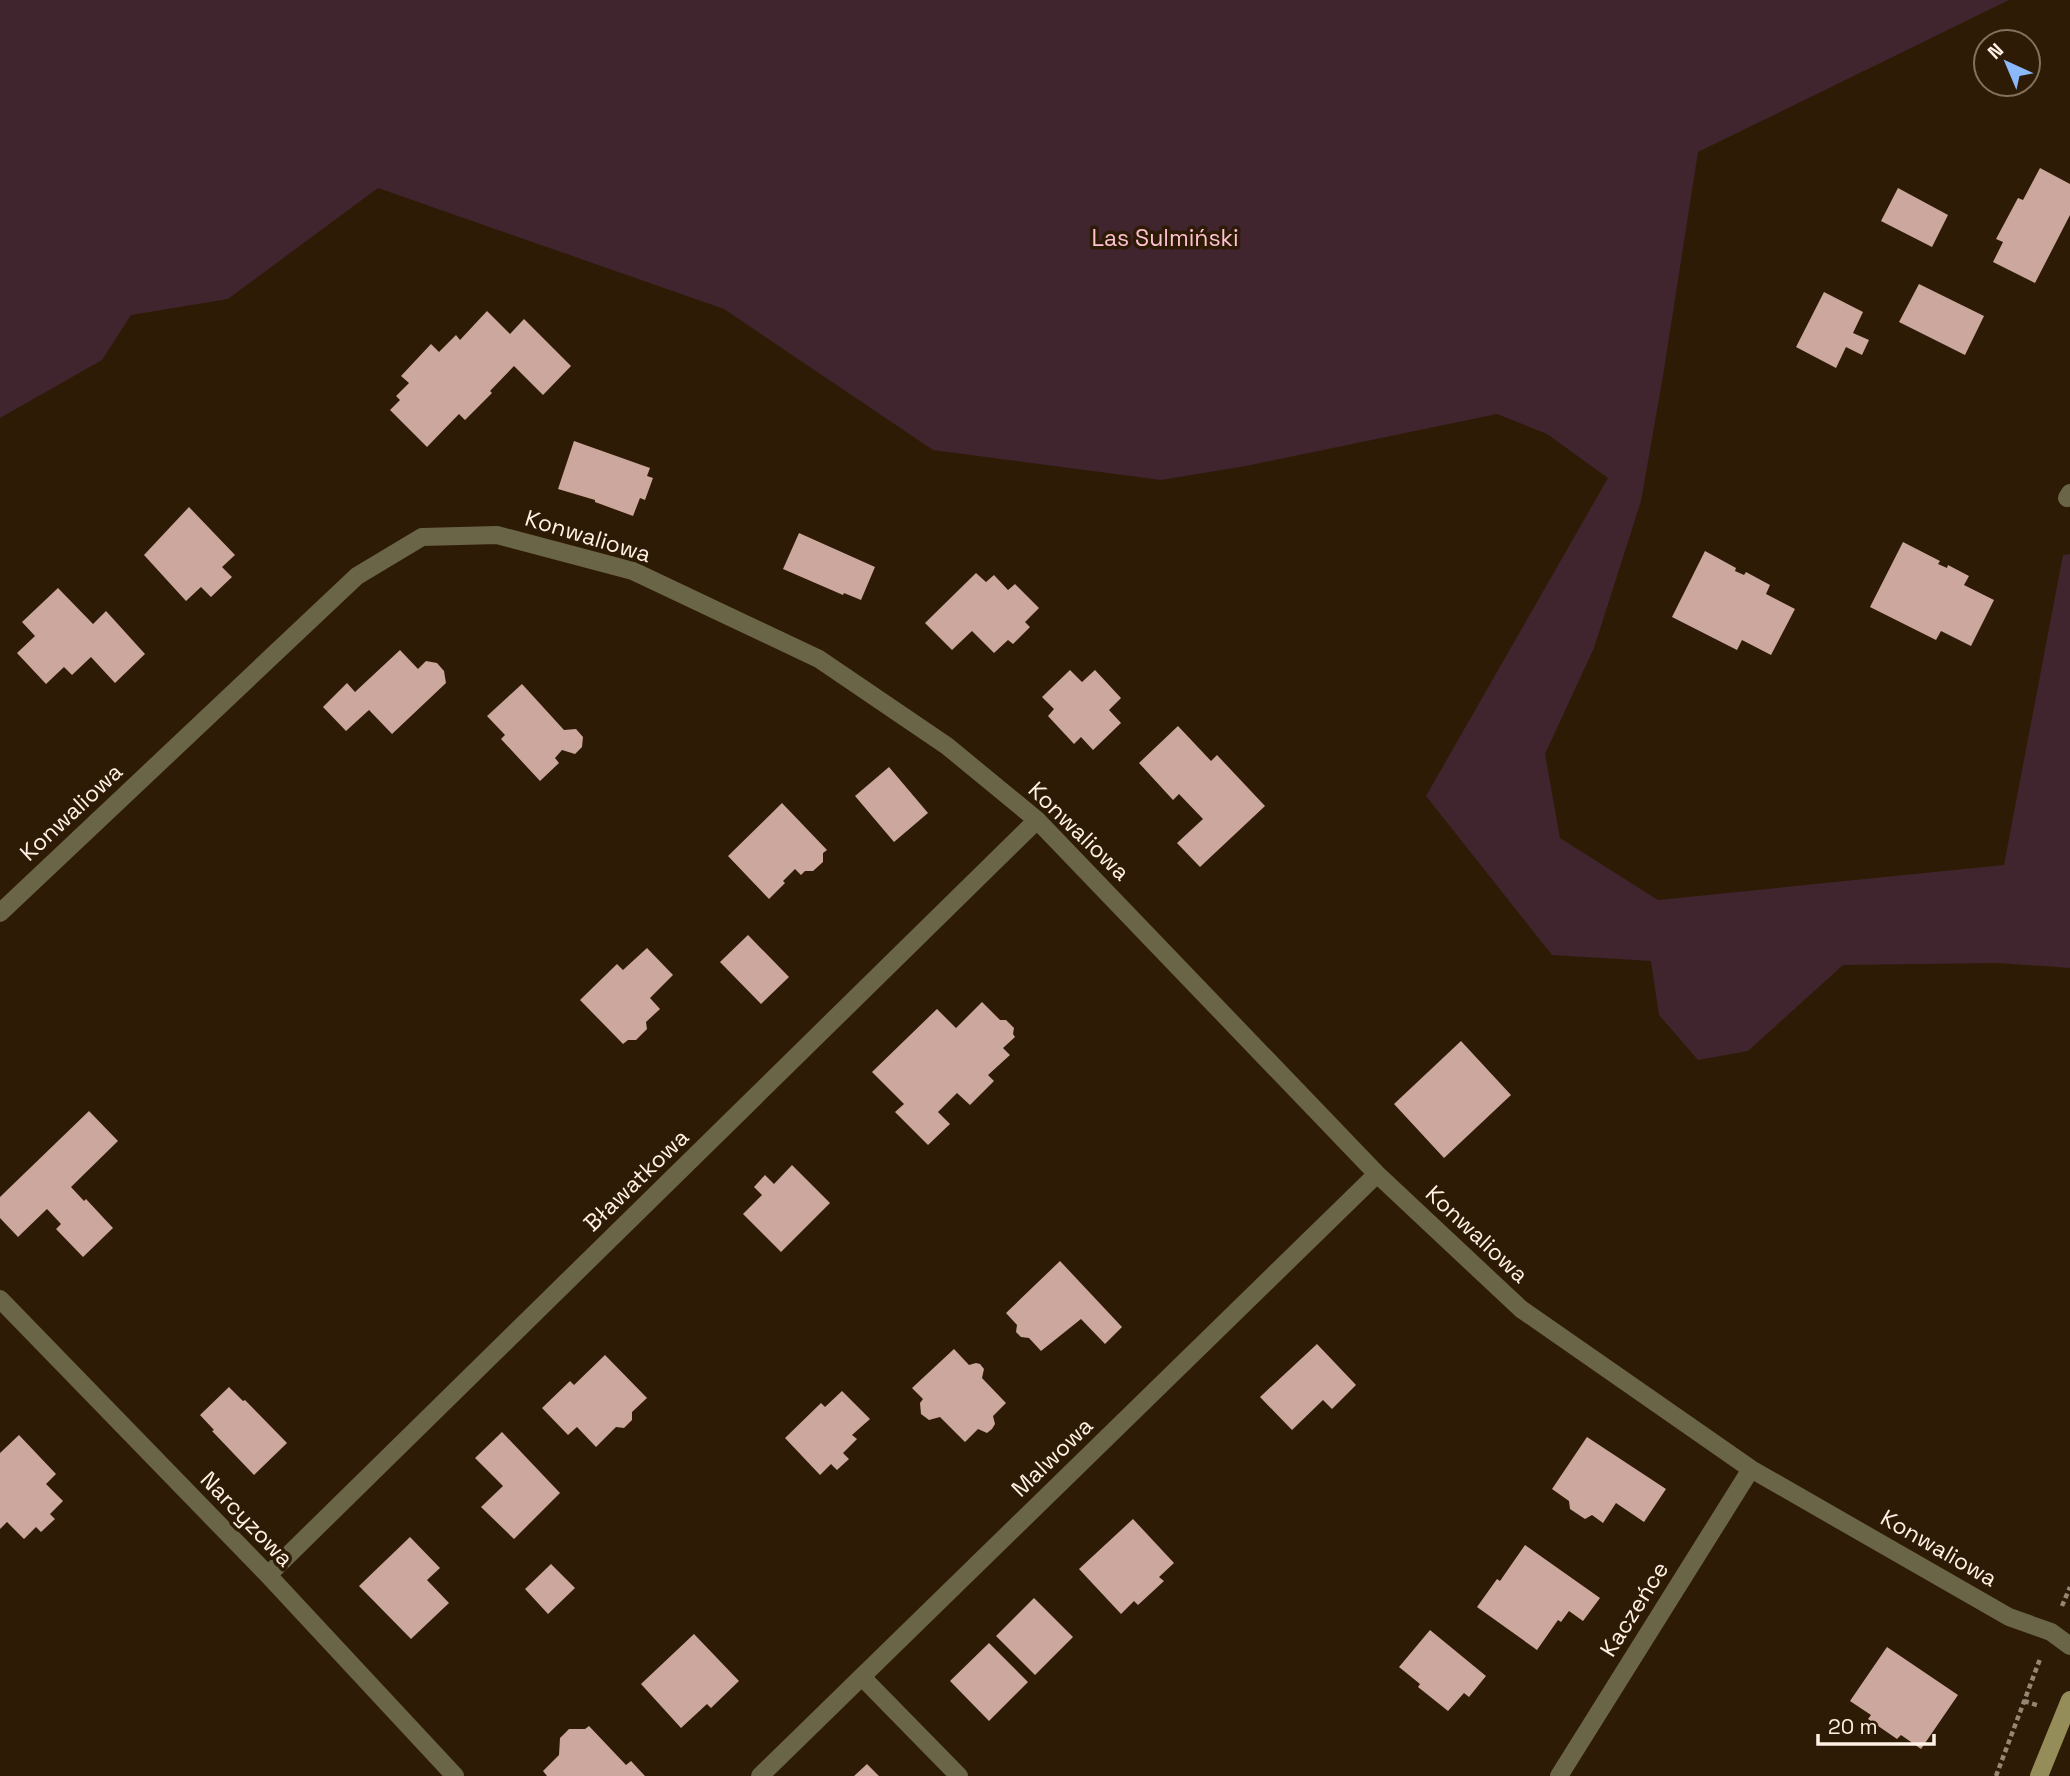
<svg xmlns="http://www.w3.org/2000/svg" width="2070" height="1776" font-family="'Space Grotesk',sans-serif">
	<rect width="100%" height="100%" fill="#2e1b05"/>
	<path fill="#40242e" d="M 0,0 L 2009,0 L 1698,152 L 1663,376 L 1641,501 L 1594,648 L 1545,754 L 1560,838 L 1658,900 L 2004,865 L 2063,555 L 2070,554 L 2070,968 L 1998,963 L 1843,965 L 1748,1051 L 1698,1060 L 1659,1015 L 1651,961 L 1552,955 L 1426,796 L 1608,478 L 1547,434 L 1497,414 L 1246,466 L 1161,480 L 933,450 L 724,309 L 378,188 L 228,299 L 131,315 L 102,360 L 0,418 Z"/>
	<path fill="#cba79e" d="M 2040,168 L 2070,184 L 2070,215 L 2035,283 L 1993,262 L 2003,242 L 1996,239 L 2018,198 L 2023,200 Z
		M 1898,188 L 1948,215 L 1932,247 L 1881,221 Z
		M 1919,284 L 1984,316 L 1965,355 L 1899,322 Z
		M 1824,292 L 1863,312 L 1853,333 L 1869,340 L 1862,355 L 1846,347 L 1836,368 L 1796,347 Z
		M 487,311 L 510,334 L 524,319 L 571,366 L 543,395 L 514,366 L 490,391 L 492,393 L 465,420 L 459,414 L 427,447 L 390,410 L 400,400 L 396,396 L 409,383 L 401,376 L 431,344 L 439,352 L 456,335 L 460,340 Z
		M 574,441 L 650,468 L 647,476 L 653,478 L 645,500 L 640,498 L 633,516 L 595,502 L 595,500 L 558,489 Z
		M 189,507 L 235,555 L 222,567 L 232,577 L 211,597 L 201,587 L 186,601 L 144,555 Z
		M 799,533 L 875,567 L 861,600 L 844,593 L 843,595 L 783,569 Z
		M 1903,542 L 1940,561 L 1938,564 L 1947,568 L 1948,565 L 1969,576 L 1964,585 L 1994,600 L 1971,646 L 1941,631 L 1936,640 L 1870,607 Z
		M 1705,551 L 1736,568 L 1735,571 L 1744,575 L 1746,572 L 1770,585 L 1766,594 L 1795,609 L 1771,655 L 1742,640 L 1737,650 L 1672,617 Z
		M 976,573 L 986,582 L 994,575 L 1008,590 L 1015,584 L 1039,608 L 1025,622 L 1030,627 L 1013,644 L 1008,640 L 994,653 L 972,631 L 952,650 L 925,623 Z
		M 58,588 L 93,624 L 106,611 L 145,654 L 115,683 L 91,657 L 72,675 L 64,667 L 46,684 L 17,653 L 35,636 L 22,622 Z
		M 400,650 L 418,669 L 426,661 L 437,663 L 444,671 L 446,683 L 392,734 L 369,710 L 346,731 L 323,707 L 347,683 L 355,692 Z
		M 1070,670 L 1082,682 L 1095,670 L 1121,698 L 1109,710 L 1121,723 L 1093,750 L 1081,737 L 1074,744 L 1048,716 L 1054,709 L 1042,697 Z
		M 522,684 L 564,730 L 576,729 L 583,737 L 582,747 L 575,754 L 562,750 L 555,758 L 559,763 L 540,781 L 501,739 L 505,735 L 487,716 Z
		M 1178,726 L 1211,761 L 1217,755 L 1265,806 L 1200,867 L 1177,843 L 1203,819 L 1179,794 L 1173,800 L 1139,763 Z
		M 889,767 L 928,813 L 894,842 L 855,796 Z
		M 782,803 L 827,850 L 823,853 L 823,862 L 813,871 L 805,871 L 801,875 L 795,869 L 783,881 L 785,883 L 769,899 L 728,856 Z
		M 748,935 L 789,977 L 761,1004 L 720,962 Z
		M 647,948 L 673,975 L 650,998 L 660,1009 L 646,1022 L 647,1029 L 636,1040 L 628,1040 L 623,1044 L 580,1000 L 617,964 L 623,970 Z
		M 982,1002 L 1000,1020 L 1006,1020 L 1014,1028 L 1013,1034 L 1015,1037 L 1003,1048 L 1010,1055 L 988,1075 L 994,1081 L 970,1105 L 957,1093 L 938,1112 L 950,1124 L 928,1145 L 895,1112 L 904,1104 L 872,1072 L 937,1009 L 956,1028 Z
		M 1461,1041 L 1511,1095 L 1444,1158 L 1394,1104 Z
		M 89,1111 L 118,1141 L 71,1187 L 84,1201 L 86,1199 L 113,1228 L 83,1257 L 56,1229 L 61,1224 L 47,1209 L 18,1237 L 0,1218 L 0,1197 Z
		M 792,1165 L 830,1203 L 781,1252 L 743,1214 L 762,1195 L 754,1187 L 765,1175 L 774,1184 Z
		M 1060,1261 L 1122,1327 L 1105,1344 L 1081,1319 L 1041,1351 L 1029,1338 L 1021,1337 L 1016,1332 L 1017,1325 L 1006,1313 Z
		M 1317,1344 L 1356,1385 L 1332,1409 L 1323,1400 L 1292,1430 L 1260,1397 Z
		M 954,1349 L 969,1365 L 976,1363 L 980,1364 L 984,1369 L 982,1378 L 1006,1403 L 993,1416 L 995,1424 L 992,1429 L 987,1433 L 978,1429 L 965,1442 L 940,1417 L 929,1420 L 921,1414 L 920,1403 L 923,1399 L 912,1388 Z
		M 605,1355 L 647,1398 L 632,1412 L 632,1420 L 624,1428 L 616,1427 L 596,1447 L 577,1427 L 568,1435 L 542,1408 L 570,1381 L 574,1385 Z
		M 229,1387 L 243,1401 L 245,1400 L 287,1443 L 254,1475 L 212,1431 L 214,1430 L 200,1415 Z
		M 842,1391 L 870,1419 L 852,1435 L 857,1439 L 843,1453 L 849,1459 L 837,1470 L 831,1464 L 820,1475 L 785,1438 L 821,1403 L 825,1407 Z
		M 502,1432 L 560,1493 L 514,1539 L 481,1507 L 503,1486 L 475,1458 Z
		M 19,1435 L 56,1474 L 46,1484 L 63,1501 L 50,1514 L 55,1519 L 41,1532 L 36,1527 L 24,1539 L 7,1522 L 0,1529 L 0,1453 Z
		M 1587,1437 L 1666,1489 L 1644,1522 L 1616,1503 L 1603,1523 L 1592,1515 L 1585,1519 L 1570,1509 L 1569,1501 L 1552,1489 Z
		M 1133,1519 L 1174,1563 L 1159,1577 L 1164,1581 L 1138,1605 L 1134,1601 L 1121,1614 L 1079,1569 Z
		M 410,1537 L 440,1568 L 427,1580 L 449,1603 L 411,1639 L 359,1586 Z
		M 1525,1545 L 1600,1598 L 1583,1621 L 1569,1611 L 1561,1622 L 1558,1620 L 1537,1650 L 1477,1607 L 1497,1579 L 1500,1581 Z
		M 551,1564 L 575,1588 L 548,1614 L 525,1589 Z
		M 1034,1598 L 1073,1637 L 1035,1675 L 996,1636 Z
		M 1430,1630 L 1486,1676 L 1469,1697 L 1464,1693 L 1448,1711 L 1418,1687 L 1420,1684 L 1399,1667 Z
		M 694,1634 L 739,1681 L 711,1708 L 707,1704 L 681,1728 L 641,1684 Z
		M 989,1643 L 1028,1682 L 989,1721 L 950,1681 Z
		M 1887,1647 L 1958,1695 L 1921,1749 L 1901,1735 L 1897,1739 L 1868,1719 L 1871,1715 L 1850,1701 Z
		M 589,1726 L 626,1765 L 631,1761 L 645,1776 L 547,1776 L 543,1771 L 559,1755 L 560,1738 L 569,1729 L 585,1729 Z
		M 867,1764 L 879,1776 L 854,1776 Z"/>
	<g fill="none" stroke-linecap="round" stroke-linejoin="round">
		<path stroke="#968674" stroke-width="4.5" stroke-dasharray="5 3.5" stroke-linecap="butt" d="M 2062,1606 L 2070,1587
			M 2024,1701 L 2040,1706
			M 1996,1776 L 2040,1659"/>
		<path stroke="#6a6546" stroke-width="18" d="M 862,1677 L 959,1776"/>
		<path stroke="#6a6546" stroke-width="18" d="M 2067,498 L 2070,493
			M 0,913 L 357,576 L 422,537 L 497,535 L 633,571 L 819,659 L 947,746 L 1037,820 L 1377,1174 L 1521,1309 L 1751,1469 L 2009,1617 L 2051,1632 L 2070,1646
			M 0,1299 L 268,1575 L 455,1776
			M 268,1575 L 1037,820
			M 760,1776 L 1377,1174
			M 1559,1776 L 1751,1469"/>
		<path stroke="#948d59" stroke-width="18" d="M 2039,1776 L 2070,1700"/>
	</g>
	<g text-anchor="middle" stroke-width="7" stroke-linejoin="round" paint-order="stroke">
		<g font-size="23" fill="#ffc1d4" stroke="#2e1b05">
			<text x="1165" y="246">Las Sulmiński</text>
		</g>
		<g font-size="23" fill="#fff1e4" stroke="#2e1b05">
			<text transform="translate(588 536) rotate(17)" y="8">Konwaliowa</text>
			<text transform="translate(71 812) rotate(-43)" y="8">Konwaliowa</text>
			<text transform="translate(1079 831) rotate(44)" y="8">Konwaliowa</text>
			<text transform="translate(636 1180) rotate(-44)" y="8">Bławatkowa</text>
			<text transform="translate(1477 1234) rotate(43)" y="8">Konwaliowa</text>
			<text transform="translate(1052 1457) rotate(-44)" y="8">Malwowa</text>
			<text transform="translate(247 1519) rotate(46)" y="8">Narcyzowa</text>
			<text transform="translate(1939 1548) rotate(30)" y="8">Konwaliowa</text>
			<text transform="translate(1634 1609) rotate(-58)" y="8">Kaczeńce</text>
		</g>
	</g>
	<g transform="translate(2007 63) rotate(316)"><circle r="33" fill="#2e1b05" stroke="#82715e" stroke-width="2"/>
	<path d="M0-5L12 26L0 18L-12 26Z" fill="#8bb9fc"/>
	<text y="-10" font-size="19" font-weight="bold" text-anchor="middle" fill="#fff1e4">N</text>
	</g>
	<path d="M1818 1734v10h116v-10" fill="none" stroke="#fff1e4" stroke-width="3.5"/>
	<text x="1828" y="1734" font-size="21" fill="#fff1e4" stroke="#2e1b05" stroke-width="5" paint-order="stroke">20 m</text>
</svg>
